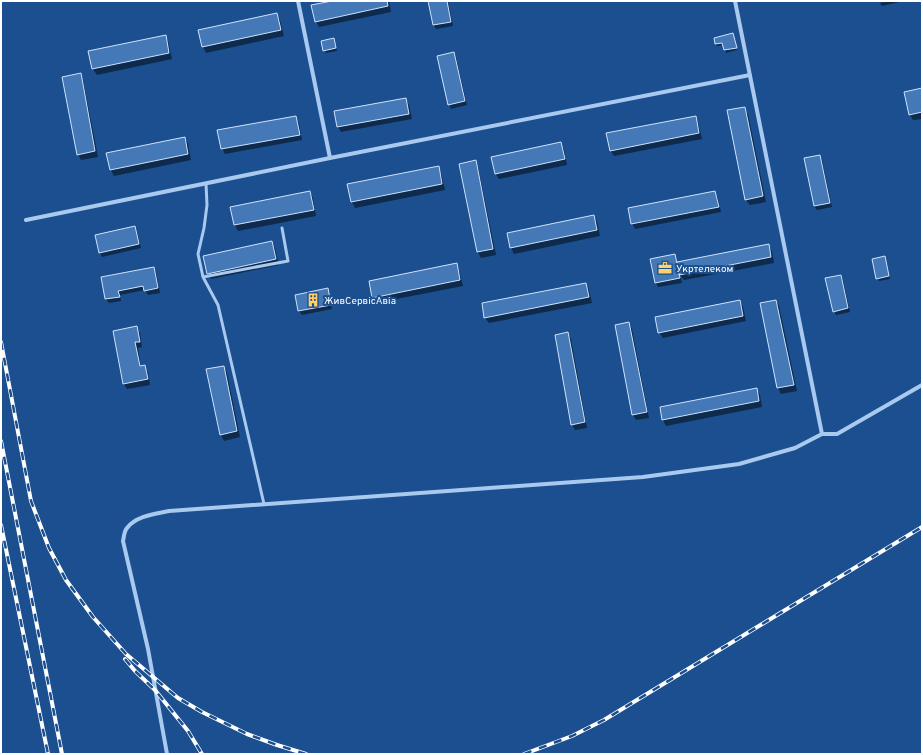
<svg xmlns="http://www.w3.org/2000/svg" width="923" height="755" font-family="Overpass,sans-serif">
	<rect width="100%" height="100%" fill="#1b4f8f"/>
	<path fill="#0007" d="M 337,1 L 389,1 L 391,12 L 319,27 L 316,21 Z
		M 429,1 L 448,1 L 453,26 L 436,29 L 434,25 Z
		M 888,1 L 904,1 L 882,6 L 880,3 Z
		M 277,14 L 280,20 L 284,36 L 206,53 L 203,47 Z
		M 733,34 L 737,50 L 726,53 L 724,45 L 717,46 L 716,44 Z
		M 165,36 L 168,41 L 172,59 L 97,75 L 93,69 L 90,51 Z
		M 333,39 L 337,51 L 326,53 L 324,50 Z
		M 454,53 L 456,57 L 467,105 L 451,109 L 449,104 Z
		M 80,74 L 83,80 L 98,157 L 81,160 L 78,154 Z
		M 922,89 L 922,119 L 913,120 L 910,115 Z
		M 405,99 L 409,105 L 412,119 L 341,132 L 338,127 Z
		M 744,108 L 748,114 L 766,202 L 750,205 L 746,200 Z
		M 695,117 L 698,123 L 702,139 L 614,156 L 610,150 Z
		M 296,118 L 299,123 L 302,140 L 225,154 L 222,148 Z
		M 184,138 L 188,143 L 191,160 L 114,176 L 111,170 L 108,154 Z
		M 560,144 L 564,149 L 567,165 L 499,179 L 496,174 Z
		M 819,156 L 822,160 L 832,207 L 817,210 L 814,206 Z
		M 475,161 L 478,167 L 496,255 L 481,258 L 478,252 Z
		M 438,167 L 441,173 L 445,190 L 355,208 L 352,202 L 348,185 Z
		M 310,192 L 313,198 L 316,216 L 238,231 L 235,225 Z
		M 715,192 L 718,198 L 721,212 L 635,229 L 632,223 Z
		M 593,216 L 597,221 L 600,236 L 514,254 L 511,248 Z
		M 135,227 L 137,232 L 141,248 L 102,257 L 100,253 Z
		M 272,242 L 275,248 L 279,265 L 211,279 L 208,273 Z
		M 768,245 L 772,251 L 774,263 L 684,280 L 680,275 L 682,283 L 658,287 L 656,283 L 651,260 L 675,255 L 678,263 Z
		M 885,257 L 890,279 L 879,281 L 877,278 Z
		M 456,264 L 459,270 L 463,286 L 376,303 L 373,297 Z
		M 153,268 L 156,272 L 160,293 L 148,295 L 145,290 L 120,295 L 121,301 L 109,303 L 106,299 L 102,278 Z
		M 841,276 L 843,280 L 850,312 L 836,315 L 834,311 Z
		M 586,284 L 589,290 L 592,303 L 489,323 L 485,318 Z
		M 327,289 L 329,294 L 332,309 L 302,315 L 299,311 L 296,295 Z
		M 739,301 L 743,307 L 746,321 L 663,338 L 659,332 Z
		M 776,301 L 779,306 L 797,391 L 781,394 L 778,388 Z
		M 629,324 L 632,329 L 649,418 L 636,420 L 633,415 Z
		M 136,328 L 140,333 L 142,347 L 138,348 L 141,367 L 144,366 L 148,372 L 150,385 L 127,389 L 123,383 Z
		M 568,334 L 571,339 L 587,428 L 575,430 L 572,424 Z
		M 224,367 L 227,373 L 240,437 L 224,441 L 221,435 L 208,370 Z
		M 757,389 L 760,395 L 762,407 L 666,426 L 663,420 Z"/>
	<path fill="#4478b7" stroke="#cfe3fa" d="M 332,1 L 387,1 L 388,6 L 315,22 L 311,5 Z
		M 428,1 L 447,1 L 451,22 L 433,25 Z
		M 277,13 L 281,30 L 202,47 L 198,30 Z
		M 733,33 L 737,48 L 724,50 L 722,43 L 715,44 L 714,38 Z
		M 166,35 L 169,53 L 92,69 L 88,51 Z
		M 334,38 L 336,48 L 323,51 L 321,41 Z
		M 454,52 L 465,101 L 448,105 L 437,56 Z
		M 81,73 L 95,151 L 77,155 L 62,77 Z
		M 922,88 L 922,112 L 909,115 L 904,92 Z
		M 406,98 L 409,114 L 337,127 L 334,111 Z
		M 745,107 L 763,196 L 745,200 L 727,110 Z
		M 296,116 L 300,135 L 221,149 L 217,130 Z
		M 696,116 L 699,133 L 610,151 L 606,133 Z
		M 185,137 L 188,154 L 110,170 L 106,153 Z
		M 561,142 L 565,159 L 495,174 L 491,157 Z
		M 820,155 L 830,203 L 814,206 L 804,158 Z
		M 476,160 L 493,249 L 477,252 L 459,164 Z
		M 439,166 L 442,184 L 351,202 L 347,184 Z
		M 310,191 L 314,210 L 234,225 L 230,207 Z
		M 715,191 L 719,207 L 631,224 L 628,208 Z
		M 594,215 L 597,230 L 510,248 L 507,233 Z
		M 135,226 L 139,244 L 99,253 L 95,235 Z
		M 272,241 L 276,259 L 207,274 L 203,256 Z
		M 769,244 L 771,257 L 679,275 L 677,262 Z
		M 675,254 L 680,278 L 655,283 L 650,259 Z
		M 885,256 L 889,276 L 876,279 L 872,259 Z
		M 457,263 L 460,280 L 372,298 L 369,281 Z
		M 154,267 L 158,288 L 144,291 L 143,286 L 118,291 L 120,297 L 105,299 L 101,277 Z
		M 841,275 L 848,308 L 833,312 L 825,278 Z
		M 586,283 L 589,297 L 484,318 L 482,303 Z
		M 328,288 L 331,305 L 298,311 L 295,295 Z
		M 740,300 L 743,316 L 658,333 L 655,317 Z
		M 776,300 L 794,385 L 777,388 L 760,303 Z
		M 629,322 L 647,412 L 632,415 L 615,325 Z
		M 137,326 L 140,342 L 135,342 L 140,366 L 145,365 L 148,379 L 123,384 L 113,331 Z
		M 568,332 L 585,422 L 571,425 L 555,335 Z
		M 224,366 L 237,431 L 220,435 L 206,369 Z
		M 757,388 L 759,401 L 662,420 L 660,407 Z"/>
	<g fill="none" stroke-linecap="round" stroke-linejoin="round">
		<path stroke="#a9c9ee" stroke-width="3" d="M 206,184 L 207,205 L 204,228 L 198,254 L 203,277 L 218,305 L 264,504
			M 203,277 L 288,261 L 282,228"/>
		<path stroke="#a9c9ee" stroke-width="4" d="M 298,1 L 330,158
			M 735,1 L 822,434
			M 26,220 L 330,158 L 750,75
			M 167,754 L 148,649 L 123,541 C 124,537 124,531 127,528 C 136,516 155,514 169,511 L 643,477 L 739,464 L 795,448 L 822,434 L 837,434 L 922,385"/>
		<g stroke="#fff" stroke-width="4">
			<path id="rail" d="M 1,342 L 31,501 L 49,548 L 66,580 L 93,617 L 126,654 L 178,698 L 202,712 L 247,734 L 277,745 L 306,754
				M 1,441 L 62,754
				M 1,525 L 48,754
				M 125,659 L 135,671 L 155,690 L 188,731 L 202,754
				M 524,754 L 572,736 L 604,720 L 922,527"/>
		</g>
		<use href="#rail" stroke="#1b4f8f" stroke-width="2.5" stroke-dasharray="8" stroke-linecap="butt"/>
	</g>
	<defs>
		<g id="office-bare" transform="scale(1.08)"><path d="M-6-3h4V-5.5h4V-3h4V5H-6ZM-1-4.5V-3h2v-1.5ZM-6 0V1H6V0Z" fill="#ffd166" stroke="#1b4f8f" stroke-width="2.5" paint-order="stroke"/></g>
		<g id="building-bare" transform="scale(1.08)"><path d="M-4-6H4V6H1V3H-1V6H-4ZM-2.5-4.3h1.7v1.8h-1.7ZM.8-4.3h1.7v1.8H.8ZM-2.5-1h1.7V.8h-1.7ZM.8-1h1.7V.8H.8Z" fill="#ffd166" stroke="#1b4f8f" stroke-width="2.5" paint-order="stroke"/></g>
	</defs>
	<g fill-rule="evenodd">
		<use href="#office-bare" x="665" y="268"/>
		<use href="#building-bare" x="313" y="300"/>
	</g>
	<g text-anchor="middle" stroke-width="4" stroke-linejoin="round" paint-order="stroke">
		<g font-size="10" fill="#fff" stroke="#1b4f8f" text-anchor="start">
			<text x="676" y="272">Укртелеком</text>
			<text x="324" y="304">ЖивСервісАвіа</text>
		</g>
	</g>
	<rect width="923" height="755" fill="none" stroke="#ffffff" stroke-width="4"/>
</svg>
